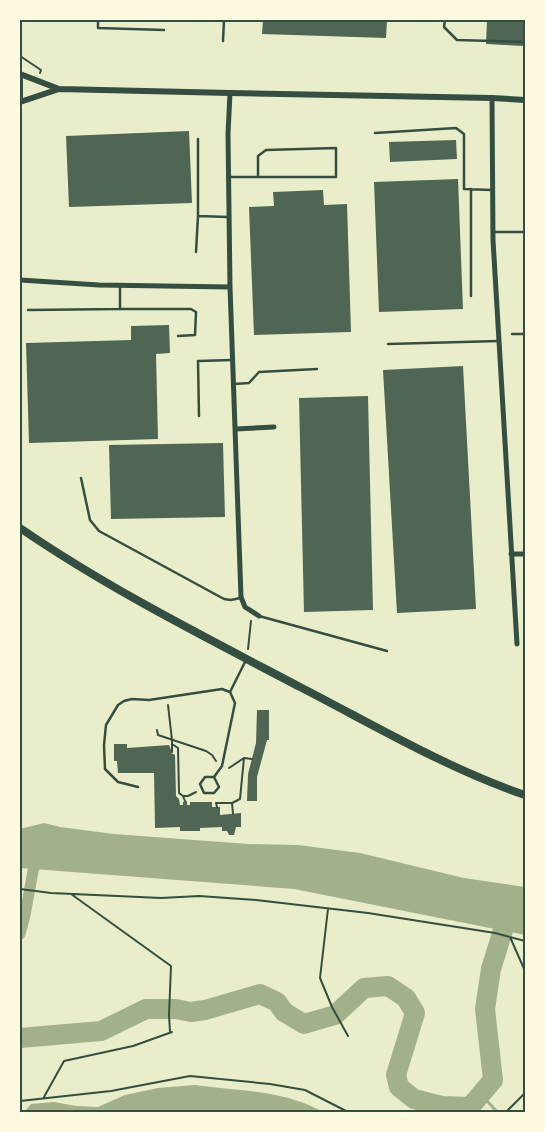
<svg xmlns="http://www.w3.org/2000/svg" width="545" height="1132" font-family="'Asap Condensed',sans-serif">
	<rect width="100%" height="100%" fill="#e9edc9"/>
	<path fill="#a3b18a" d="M 44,823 L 60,827 L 114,834 L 248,844 L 298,845 L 360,853 L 464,878 L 525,887 L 525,935 L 294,889 L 20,868 L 20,829 Z
		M 195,1085 C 238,1091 284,1090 323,1112 L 24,1112 L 31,1104 L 54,1102 L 76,1106 L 98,1107 L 125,1095 L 158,1088 Z"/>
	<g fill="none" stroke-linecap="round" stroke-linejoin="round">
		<path stroke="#a3b18a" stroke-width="3" d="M 481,1094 L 497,1112"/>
		<path stroke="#a3b18a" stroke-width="11" d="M 20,934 L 25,915 L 36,855"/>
		<path stroke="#a3b18a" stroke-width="20" d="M 20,1038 L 101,1031 L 146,1009 L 176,1009 L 191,1012 L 205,1010 L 260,994 L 277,1002 L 284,1012 L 304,1024 L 335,1015 L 364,988 L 388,986 L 406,998 L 415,1013 L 396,1075 L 399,1087 L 414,1099 L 442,1106 L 470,1107 L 493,1080 L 485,1009 L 491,969 L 508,914"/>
	</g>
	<path fill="#4f6655" d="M 263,20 L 387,20 L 386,38 L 262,34 Z
		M 487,20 L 525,20 L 525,46 L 486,44 Z
		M 189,131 L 192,203 L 69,207 L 66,136 Z
		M 456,140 L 457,159 L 390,162 L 389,142 Z
		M 458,179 L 463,309 L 379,312 L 374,182 Z
		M 323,190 L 324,205 L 347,204 L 351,332 L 254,335 L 249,207 L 274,206 L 273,192 Z
		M 169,325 L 170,353 L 156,354 L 158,439 L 29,443 L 26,343 L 131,340 L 131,326 Z
		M 463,366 L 476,609 L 397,613 L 383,370 Z
		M 368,396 L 373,610 L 304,612 L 299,398 Z
		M 223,443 L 225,517 L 111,519 L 109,445 Z
		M 257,710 L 269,710 L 269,740 L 267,740 L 257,777 L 257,801 L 247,801 L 248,774 L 256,743 Z
		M 114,744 L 127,744 L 127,748 L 169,745 L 172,752 L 171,753 L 175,755 L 176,796 L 179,799 L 180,805 L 183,805 L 183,802 L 187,801 L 187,805 L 190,805 L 190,802 L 212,802 L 212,807 L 220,807 L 220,815 L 241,813 L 241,827 L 236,827 L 234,835 L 229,835 L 227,831 L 222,831 L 222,827 L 200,828 L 200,831 L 180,831 L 180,827 L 155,828 L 154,773 L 118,773 L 117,761 L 114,761 Z"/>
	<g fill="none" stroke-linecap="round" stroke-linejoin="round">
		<path stroke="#344e41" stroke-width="2" d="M 20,56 L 41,70 L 40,73
			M 248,649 L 251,621
			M 168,705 L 172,740 L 172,752
			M 157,730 L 158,735 L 206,751 L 212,755 L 216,761
			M 172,744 L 178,748 L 179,793 L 183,796
			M 229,768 L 244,758 L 252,759
			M 185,801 L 183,796 L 188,796 L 196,792
			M 232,803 L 233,814
			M 217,807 L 216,803 L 232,803 L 240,799 L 244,758
			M 20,889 L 51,893 L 161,898 L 199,896 L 256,900 L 368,913 L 495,933 L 525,941
			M 71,894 L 171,966 L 169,1015 L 170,1032
			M 328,909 L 320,978 L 332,1007 L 348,1036
			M 510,937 L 525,971
			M 44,1097 L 64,1061 L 133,1046 L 172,1032
			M 20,1101 L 111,1091 L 190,1076 L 270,1084 L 305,1090 L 348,1112
			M 506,1112 L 525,1093"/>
		<path stroke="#344e41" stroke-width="2.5" d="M 98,20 L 98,28 L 164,30
			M 445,20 L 444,27 L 457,40 L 525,42
			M 223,41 L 224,20
			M 375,133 L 456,128 L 464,134 L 464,189 L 491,190
			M 198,139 L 198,216
			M 229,177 L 336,177 L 336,148 L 266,150 L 258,156 L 258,177
			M 493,232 L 525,232
			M 196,252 L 198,216 L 228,217
			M 120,286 L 120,309 L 191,309 L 196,312 L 195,335 L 178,336
			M 471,296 L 471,189
			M 28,310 L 120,309
			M 512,334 L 525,334
			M 388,344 L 499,341
			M 234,384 L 249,383 L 259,372 L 317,369
			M 199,416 L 198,361 L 232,360
			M 81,478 L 90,520 L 99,531 L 224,599 L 231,600 L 240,598
			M 259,616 L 387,651
			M 205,777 L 214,777 L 219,787 L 214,793 L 204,793 L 200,784 Z
			M 214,777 L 222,766 L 235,703 L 230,692 L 246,660
			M 138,787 L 118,782 L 105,769 L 104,745 L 106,725 L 118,705 L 124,701 L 132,699 L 149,700 L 222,689 L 230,692"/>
		<path stroke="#344e41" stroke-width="5" d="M 230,93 L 228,134 L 230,287 L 241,597 L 245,607 L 259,616
			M 492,98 L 493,240 L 517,644
			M 20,280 L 99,285 L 230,287
			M 236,429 L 274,427
			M 511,554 L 525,554"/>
		<path stroke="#344e41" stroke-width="6" d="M 20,74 L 59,89
			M 20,80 L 20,97
			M 20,102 L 59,89 L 230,93 L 492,98 L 525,100"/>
		<path stroke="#344e41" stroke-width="8" d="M 20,528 C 109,589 205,637 300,687 C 374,725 446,768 525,795"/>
	</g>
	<rect width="545" height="1132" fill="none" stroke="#fefae0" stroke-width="42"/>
	<rect x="21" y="21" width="503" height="1090" fill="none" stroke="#344e41" stroke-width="2"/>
</svg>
